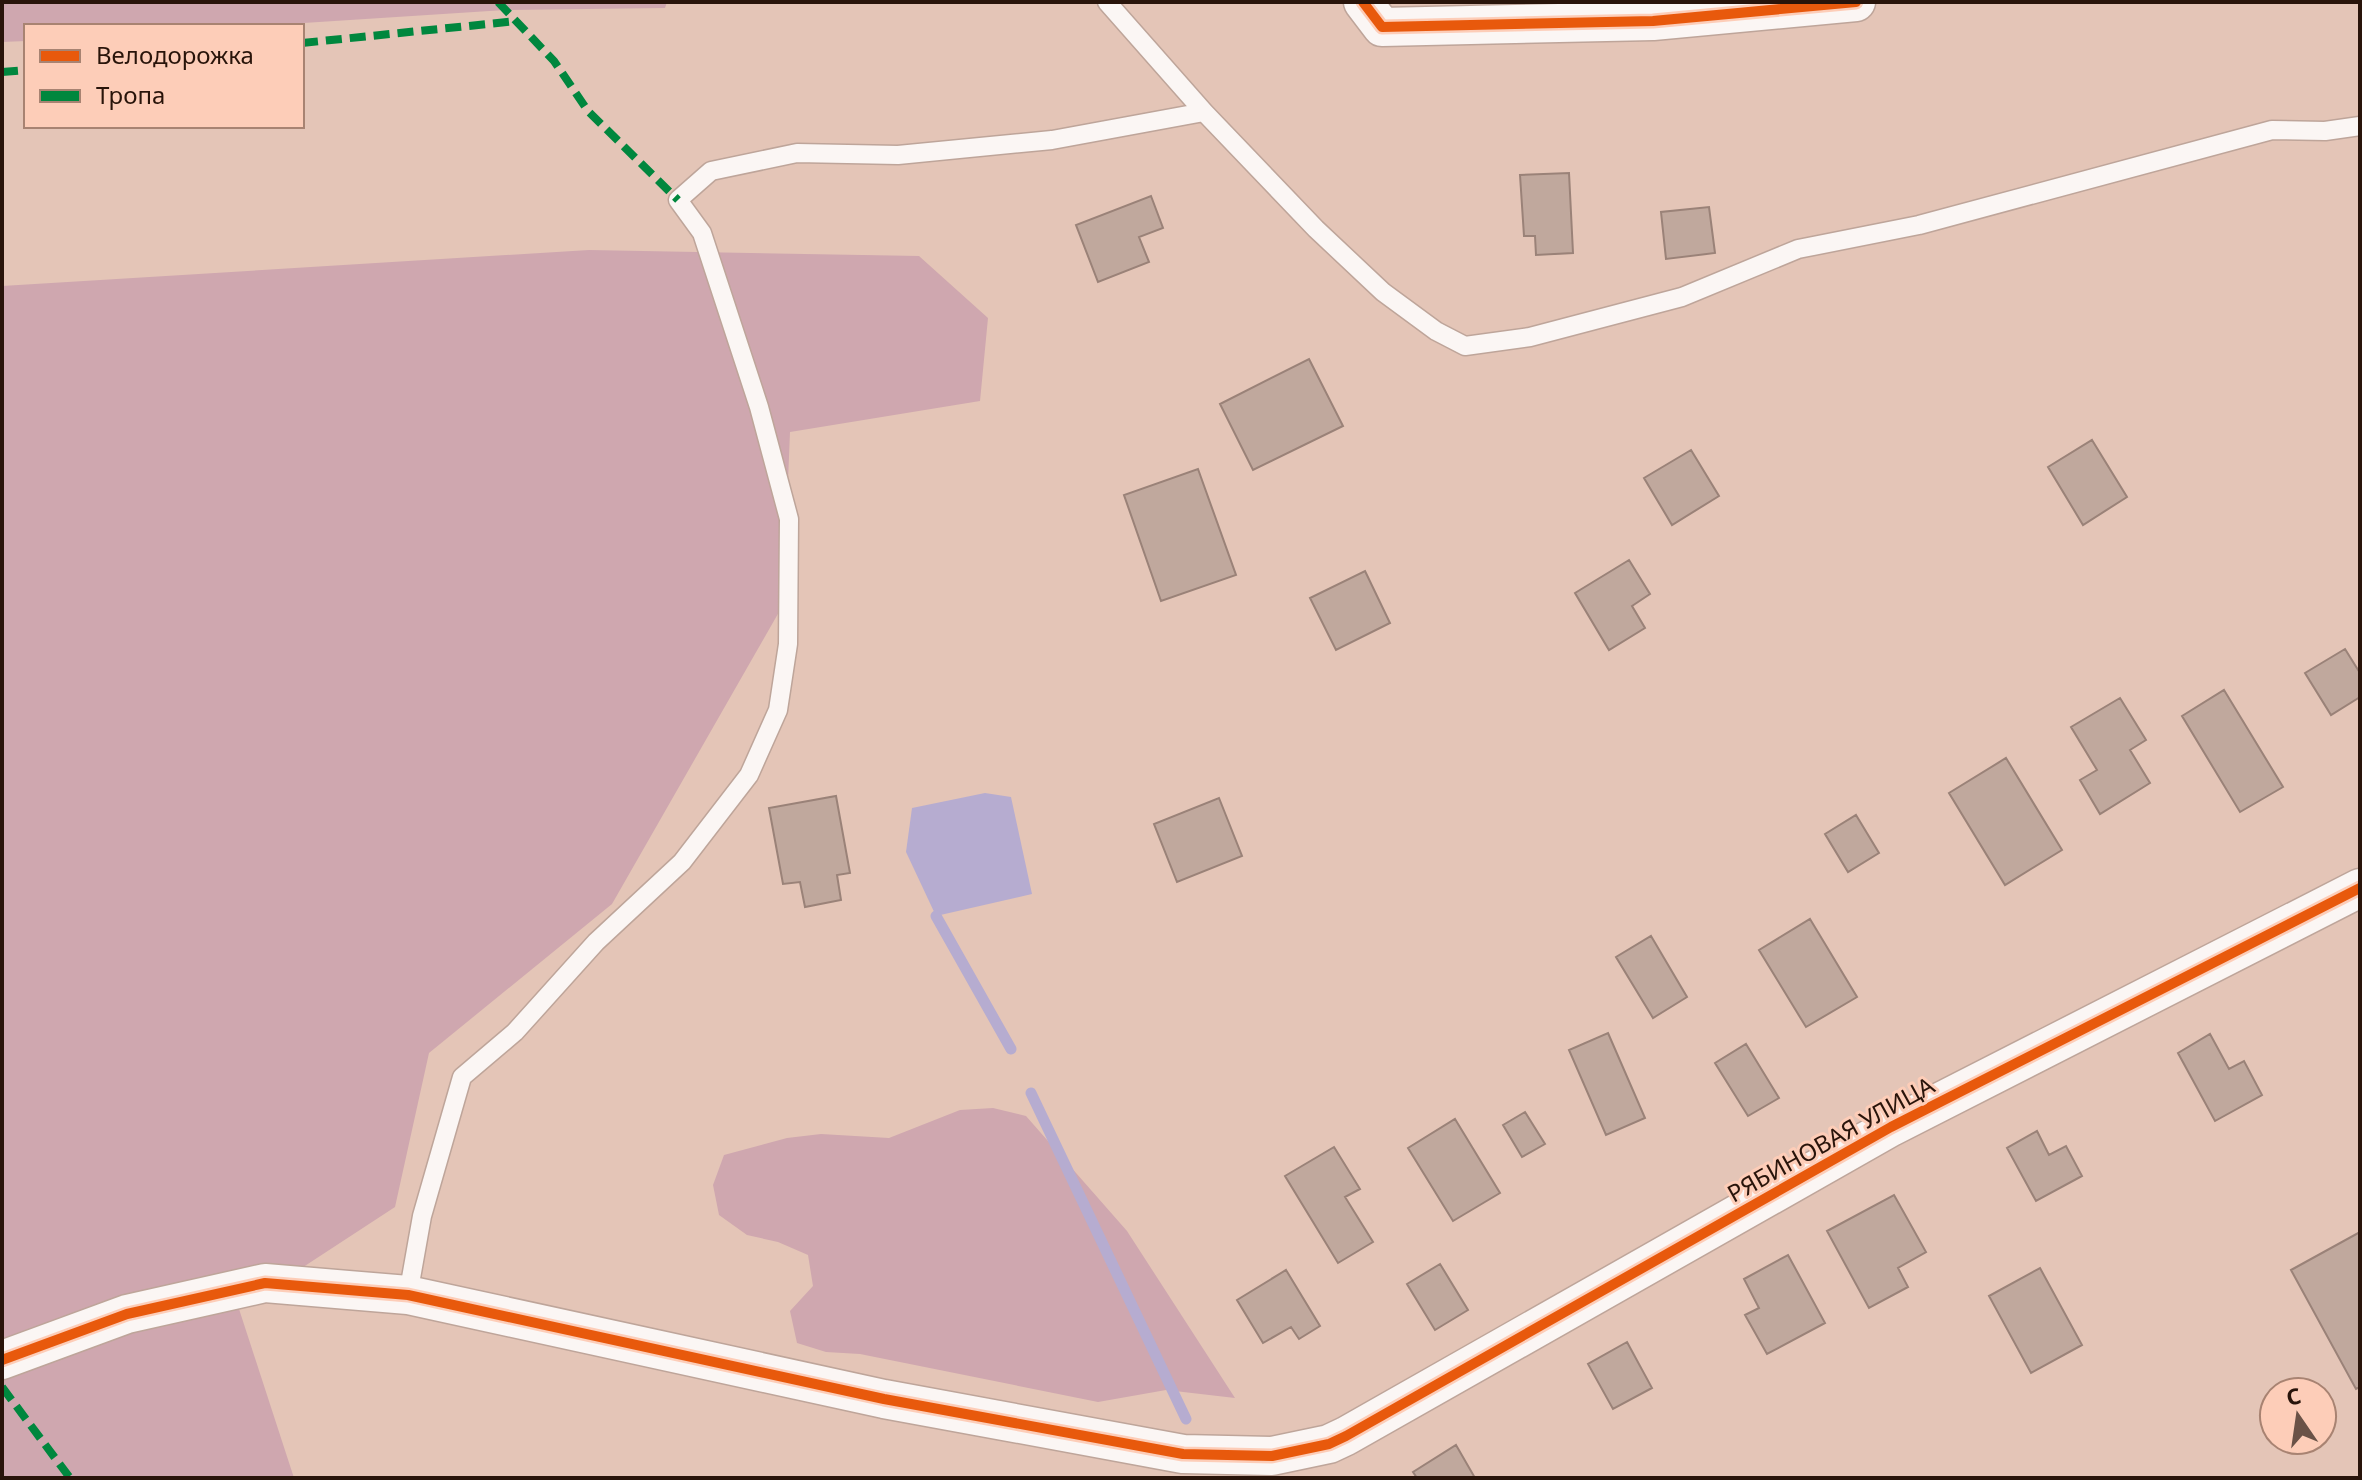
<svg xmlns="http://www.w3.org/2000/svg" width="2362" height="1480" font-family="'Noto Sans',sans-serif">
	<rect width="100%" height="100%" fill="#e4c5b7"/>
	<path fill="#cfa7af" d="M 2,2 L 667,2 L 665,8 L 505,10 L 257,26 L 26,26 L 26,41 L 2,42 Z
		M 589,250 L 919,256 L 988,318 L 980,401 L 790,432 L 783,605 L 612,904 L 429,1053 L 395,1207 L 239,1309 L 294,1478 L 2,1478 L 2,286 Z
		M 993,1108 L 1026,1116 L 1127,1231 L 1235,1398 L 1166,1390 L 1098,1402 L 860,1354 L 826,1352 L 797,1343 L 790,1311 L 813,1286 L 808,1255 L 778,1242 L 747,1235 L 719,1215 L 713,1185 L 724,1155 L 787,1138 L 821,1134 L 889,1138 L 960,1110 Z"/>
	<path fill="#b6acd0" d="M 985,793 L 1011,797 L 1032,894 L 936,916 L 906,852 L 912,808 Z"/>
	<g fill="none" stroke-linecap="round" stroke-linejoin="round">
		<path stroke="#b6acd0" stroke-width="11" d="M 936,916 L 1011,1049
			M 1031,1093 L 1186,1419"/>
	</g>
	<path fill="#c0a89d" stroke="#9a8278" stroke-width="2" d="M 1569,173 L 1573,253 L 1536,255 L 1535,236 L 1524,236 L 1520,175 Z
		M 1151,196 L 1163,228 L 1139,237 L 1149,262 L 1098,282 L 1076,225 Z
		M 1709,207 L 1715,253 L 1666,259 L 1661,212 Z
		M 1309,359 L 1343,426 L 1253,470 L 1220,404 Z
		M 2092,440 L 2127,497 L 2083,525 L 2048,467 Z
		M 1691,450 L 1719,496 L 1672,525 L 1644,478 Z
		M 1198,469 L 1236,575 L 1161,601 L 1124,495 Z
		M 1629,560 L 1650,594 L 1632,606 L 1645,628 L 1609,650 L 1575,593 Z
		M 1365,571 L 1390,623 L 1336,650 L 1310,598 Z
		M 2345,649 L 2360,673 L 2360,697 L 2331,715 L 2305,673 Z
		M 2224,690 L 2283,787 L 2240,812 L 2182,716 Z
		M 2120,698 L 2146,740 L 2130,750 L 2150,783 L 2100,814 L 2080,780 L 2097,770 L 2071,727 Z
		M 2006,758 L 2062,850 L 2005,885 L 1949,793 Z
		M 836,796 L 850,873 L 837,875 L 841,900 L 805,907 L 800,882 L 783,884 L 769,808 Z
		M 1219,798 L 1242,856 L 1177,882 L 1154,824 Z
		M 1856,815 L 1879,853 L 1848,872 L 1825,834 Z
		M 1810,919 L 1857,997 L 1806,1027 L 1759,950 Z
		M 1651,936 L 1687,997 L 1653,1018 L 1616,957 Z
		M 1608,1033 L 1645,1118 L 1606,1135 L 1569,1050 Z
		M 2210,1034 L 2229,1069 L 2244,1061 L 2262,1095 L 2215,1121 L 2178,1053 Z
		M 1746,1044 L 1779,1098 L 1748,1116 L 1715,1063 Z
		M 1525,1112 L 1545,1144 L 1522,1157 L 1503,1125 Z
		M 1455,1119 L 1500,1193 L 1453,1221 L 1408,1148 Z
		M 2037,1131 L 2049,1155 L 2066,1146 L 2082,1176 L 2036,1201 L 2007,1148 Z
		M 1334,1147 L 1360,1189 L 1345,1197 L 1373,1242 L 1338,1263 L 1285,1176 Z
		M 1894,1195 L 1926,1252 L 1898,1268 L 1908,1287 L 1869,1308 L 1827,1231 Z
		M 2360,1232 L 2360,1387 L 2356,1389 L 2291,1270 Z
		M 1788,1255 L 1825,1323 L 1767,1354 L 1745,1315 L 1759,1308 L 1744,1279 Z
		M 1440,1264 L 1468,1310 L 1435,1330 L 1407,1284 Z
		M 2040,1268 L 2082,1345 L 2031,1373 L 1989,1296 Z
		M 1286,1270 L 1320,1326 L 1299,1339 L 1291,1327 L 1263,1343 L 1237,1300 Z
		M 1627,1342 L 1652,1388 L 1613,1409 L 1588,1364 Z
		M 1456,1445 L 1475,1478 L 1417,1478 L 1413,1472 Z"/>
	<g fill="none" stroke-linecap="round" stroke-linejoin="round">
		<g stroke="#bea59a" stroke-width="21">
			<path id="service" d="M 1204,112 L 1316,229 L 1383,292 L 1436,331 L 1465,346 L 1530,337 L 1682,297 L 1798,249 L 1919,225 L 2272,130 L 2325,131 L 2360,126
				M 408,1295 L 422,1216 L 462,1077 L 515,1032 L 596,942 L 682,862 L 749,775 L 778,710 L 788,644 L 789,519 L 759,407 L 702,233 L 678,200 L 711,171 L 797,153 L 898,155 L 1052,140 L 1204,112 L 1107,2"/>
		</g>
		<g stroke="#bea59a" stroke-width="41">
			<path id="minor" d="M 1363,2 L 1382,27 L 1653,21 L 1856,2
				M 2,1360 L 127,1314 L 265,1283 L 408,1295 L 884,1399 L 1183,1454 L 1272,1456 L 1329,1444 L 1346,1436 L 1891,1127 L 2360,888"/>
		</g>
		<use href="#service" stroke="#fbf6f4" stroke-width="18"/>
		<use href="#minor" stroke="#fbf6f4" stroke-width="38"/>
		<path stroke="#00873e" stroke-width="8" stroke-dasharray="16 8" stroke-linecap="butt" d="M 498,2 L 554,61 L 588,111 L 678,200
			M 302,43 L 517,21
			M 2,72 L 26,70
			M 2,1387 L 70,1478"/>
		<g stroke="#fdcdb8" stroke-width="15">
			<path id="cycleway" d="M 1363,2 L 1382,27 L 1653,21 L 1856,2
				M 2,1360 L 127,1314 L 265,1283 L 408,1295 L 884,1399 L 1183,1454 L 1272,1456 L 1329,1444 L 1346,1436 L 1891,1127 L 2360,888"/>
		</g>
		<use href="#cycleway" stroke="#e8590c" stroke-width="10"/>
	</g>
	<g text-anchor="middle" stroke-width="6" stroke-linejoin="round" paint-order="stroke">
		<g font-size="24" fill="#29140a" stroke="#fdcdb8">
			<text transform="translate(1831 1140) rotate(-29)" y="8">РЯБИНОВАЯ УЛИЦА</text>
		</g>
	</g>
	<rect width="2362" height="1480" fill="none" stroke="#29140a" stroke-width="8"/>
	<rect x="24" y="24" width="280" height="104" fill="#fdcdb8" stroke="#a88372" stroke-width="2"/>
	<rect x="40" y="50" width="40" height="12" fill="#e8590c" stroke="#a88372" stroke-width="2"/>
	<text x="96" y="64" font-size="24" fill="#29140a">Велодорожка</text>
	<rect x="40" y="90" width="40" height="12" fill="#00873e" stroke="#a88372" stroke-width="2"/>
	<text x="96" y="104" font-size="24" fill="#29140a">Тропа</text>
	<g transform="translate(2298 1416) rotate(347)"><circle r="38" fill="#fdcdb8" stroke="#a88372" stroke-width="2"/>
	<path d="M0-6L14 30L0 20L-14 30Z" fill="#6a5247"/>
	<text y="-12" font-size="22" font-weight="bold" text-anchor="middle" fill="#29140a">С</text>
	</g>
</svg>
